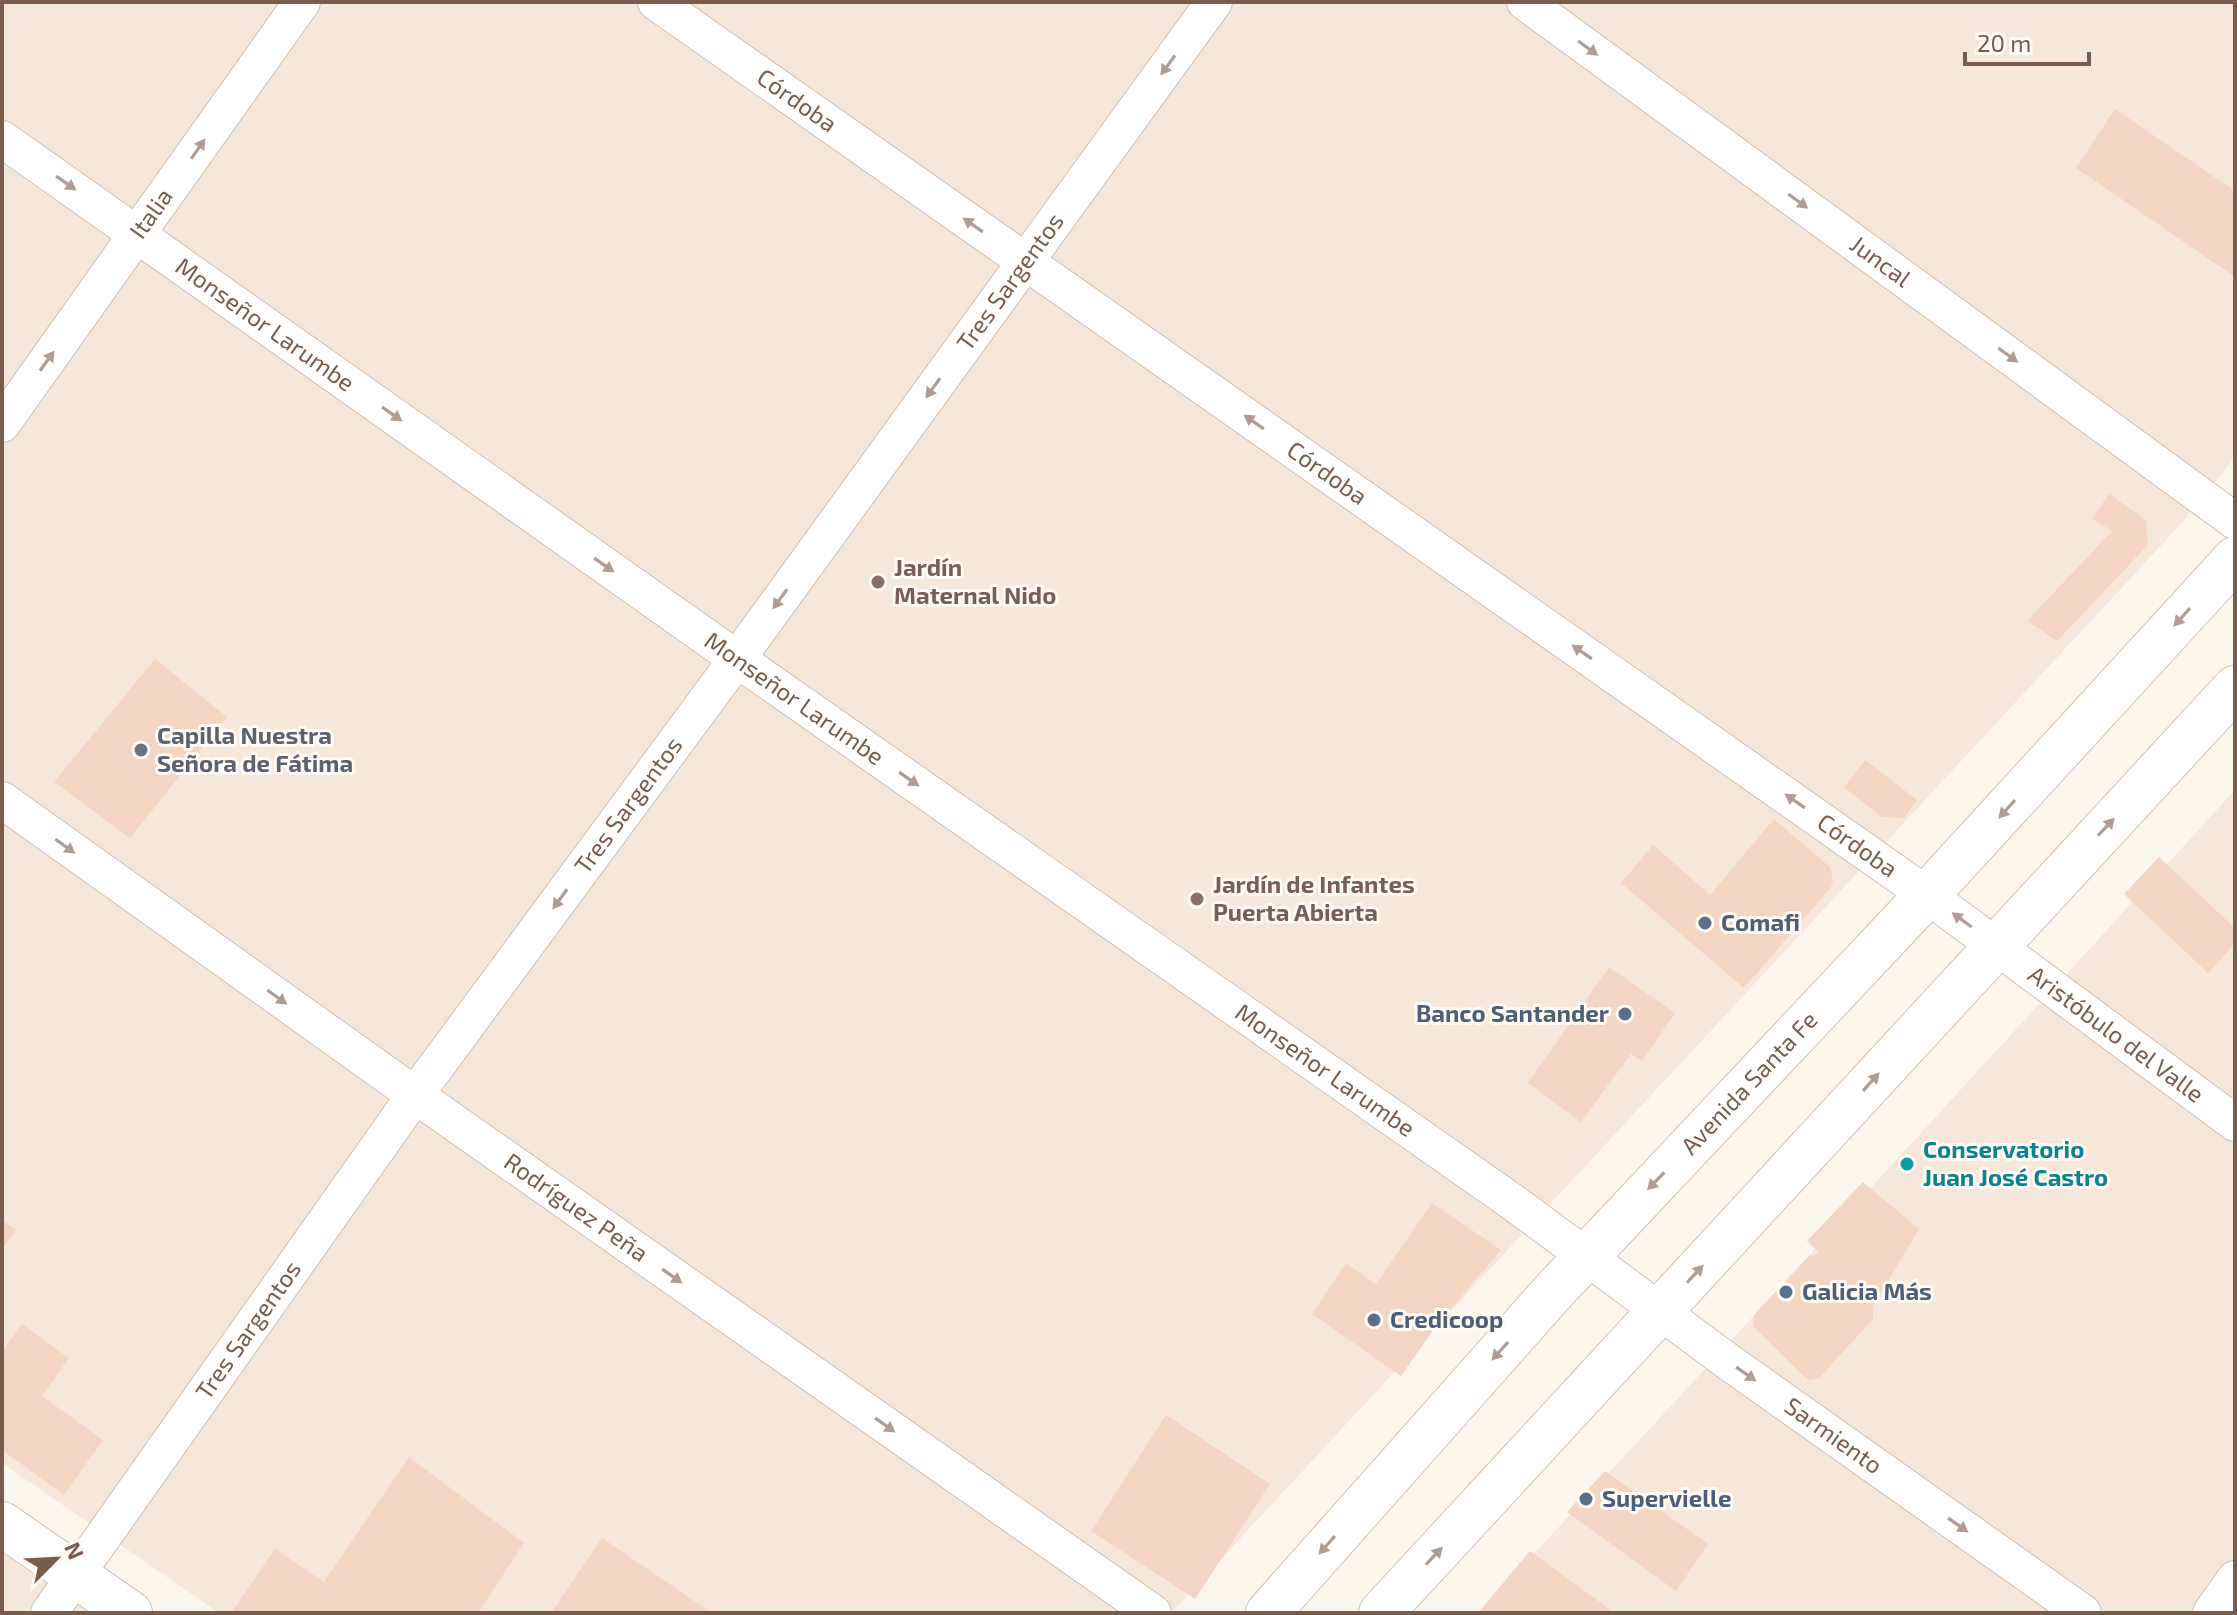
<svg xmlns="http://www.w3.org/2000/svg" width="2237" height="1615" font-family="'Exo 2',sans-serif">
	<rect width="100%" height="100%" fill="#fdf6ec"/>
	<path fill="#f5e8da" d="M 2,2 L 2235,2 L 2235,457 L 2180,525 L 1171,1613 L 219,1613 L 2,1463 Z
		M 2235,790 L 2235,1613 L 1479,1613 L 1693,1382 Z
		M 2,1542 L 100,1613 L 2,1613 Z"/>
	<path fill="#f3d5c3" d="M 2115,109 L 2235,191 L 2235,277 L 2076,168 Z
		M 2109,494 L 2146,520 L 2148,545 L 2057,641 L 2027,621 L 2112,531 L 2092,519 Z
		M 155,659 L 227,717 L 130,838 L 54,782 Z
		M 1865,760 L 1917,800 L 1904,818 L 1882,817 L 1844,787 Z
		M 1774,819 L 1830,867 L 1833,881 L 1831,887 L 1744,988 L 1621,883 L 1653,845 L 1710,895 Z
		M 2159,857 L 2235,928 L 2235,944 L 2208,973 L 2124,894 Z
		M 1609,967 L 1675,1013 L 1642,1061 L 1631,1054 L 1581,1122 L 1528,1083 Z
		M 1863,1182 L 1919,1229 L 1873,1306 L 1873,1319 L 1819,1378 L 1808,1380 L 1754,1327 L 1754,1315 L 1809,1256 L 1819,1253 L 1807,1241 Z
		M 1432,1203 L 1501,1250 L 1436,1326 L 1401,1376 L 1312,1314 L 1346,1263 L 1376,1284 Z
		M 2,1220 L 16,1230 L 2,1249 Z
		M 22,1324 L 69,1358 L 42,1396 L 103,1440 L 64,1495 L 2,1450 L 2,1352 Z
		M 1166,1415 L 1270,1484 L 1195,1599 L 1091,1531 Z
		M 409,1457 L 524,1543 L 478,1613 L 231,1613 L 275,1549 L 324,1582 Z
		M 1605,1471 L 1708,1544 L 1676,1591 L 1567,1512 Z
		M 602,1538 L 712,1613 L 551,1613 Z
		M 1530,1551 L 1615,1613 L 1478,1613 Z"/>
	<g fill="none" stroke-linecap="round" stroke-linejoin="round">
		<g stroke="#d1beb0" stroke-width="38">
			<g id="street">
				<path id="s1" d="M 656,2 L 1927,895 L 2235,1123"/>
				<path id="s2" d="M 1525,2 L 2235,521"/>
				<path id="s3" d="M 2,139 L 737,659 L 1514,1203 L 1730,1363 L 2083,1613"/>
				<path id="s4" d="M 2,424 L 302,2"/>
				<path id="s5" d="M 2,800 L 415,1095 L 1153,1613"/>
				<path id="s6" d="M 49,1613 L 415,1095 L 737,659 L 1214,2"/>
				<path d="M 2211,1613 L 2235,1579"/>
			</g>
		</g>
		<g stroke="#d6c0b0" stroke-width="46">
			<g id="secondary">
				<path d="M 2,1524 L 130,1613"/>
				<path id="s7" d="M 1268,1613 L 1552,1293 L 1927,895 L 2235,559"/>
				<path d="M 1381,1613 L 2235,688"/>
			</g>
		</g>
		<use href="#street" stroke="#fff" stroke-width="36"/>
		<use href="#secondary" stroke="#fff" stroke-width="44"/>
	</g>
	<defs><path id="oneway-solid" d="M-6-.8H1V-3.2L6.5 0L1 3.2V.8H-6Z" transform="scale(2)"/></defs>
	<g fill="#af9d94">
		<use href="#oneway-solid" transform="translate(1588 48) rotate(36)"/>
		<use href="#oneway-solid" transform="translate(1168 65) rotate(126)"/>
		<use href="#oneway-solid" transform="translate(198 149) rotate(-55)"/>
		<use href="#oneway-solid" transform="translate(66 183) rotate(35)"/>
		<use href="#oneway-solid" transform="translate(1798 201) rotate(36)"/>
		<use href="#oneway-solid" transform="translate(973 225) rotate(-145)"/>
		<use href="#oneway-solid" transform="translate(2008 355) rotate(36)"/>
		<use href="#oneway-solid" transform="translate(47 361) rotate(-54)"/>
		<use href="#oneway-solid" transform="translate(933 388) rotate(126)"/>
		<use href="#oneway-solid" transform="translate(392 414) rotate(35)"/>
		<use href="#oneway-solid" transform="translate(1254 422) rotate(-145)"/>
		<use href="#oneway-solid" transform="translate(604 565) rotate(35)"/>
		<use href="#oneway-solid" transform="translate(780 599) rotate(126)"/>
		<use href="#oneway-solid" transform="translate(2182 617) rotate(132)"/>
		<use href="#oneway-solid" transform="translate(1582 652) rotate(-145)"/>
		<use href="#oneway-solid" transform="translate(909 779) rotate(35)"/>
		<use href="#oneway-solid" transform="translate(1795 801) rotate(-145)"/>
		<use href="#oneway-solid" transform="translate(2007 809) rotate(132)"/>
		<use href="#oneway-solid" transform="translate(2106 827) rotate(-47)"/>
		<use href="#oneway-solid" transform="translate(65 846) rotate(36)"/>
		<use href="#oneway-solid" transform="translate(560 899) rotate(126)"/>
		<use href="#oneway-solid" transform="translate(1962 920) rotate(-144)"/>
		<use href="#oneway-solid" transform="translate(277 997) rotate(36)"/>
		<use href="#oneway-solid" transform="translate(1871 1082) rotate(-48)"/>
		<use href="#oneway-solid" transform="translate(1656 1181) rotate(134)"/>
		<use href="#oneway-solid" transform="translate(1695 1274) rotate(-47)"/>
		<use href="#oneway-solid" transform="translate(672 1276) rotate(35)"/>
		<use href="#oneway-solid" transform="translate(1500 1351) rotate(132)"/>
		<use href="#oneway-solid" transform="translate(1746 1374) rotate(35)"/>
		<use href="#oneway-solid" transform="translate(885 1425) rotate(35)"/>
		<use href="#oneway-solid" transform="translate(1958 1525) rotate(35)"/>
		<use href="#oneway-solid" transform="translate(1327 1545) rotate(131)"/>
		<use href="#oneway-solid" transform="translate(1434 1556) rotate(-47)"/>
	</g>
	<g fill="#8d6e63" stroke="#fffaf3" stroke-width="3">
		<circle cx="878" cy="582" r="8"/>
		<circle cx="1197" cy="899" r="8"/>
	</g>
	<circle fill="#6b7280" stroke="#fffaf3" stroke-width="3" cx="141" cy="750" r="8"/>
	<g fill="#5c6f8a" stroke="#fffaf3" stroke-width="3">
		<circle cx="1705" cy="923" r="8"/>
		<circle cx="1625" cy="1014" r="8"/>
		<circle cx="1786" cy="1292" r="8"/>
		<circle cx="1374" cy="1320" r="8"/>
		<circle cx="1586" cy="1499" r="8"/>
	</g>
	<circle fill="#0f9aa8" stroke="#fffaf3" stroke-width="3" cx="1907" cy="1164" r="8"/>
	<g text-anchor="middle" stroke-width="6" stroke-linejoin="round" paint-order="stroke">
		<g font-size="24" fill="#7a5c4d" stroke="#fffaf3">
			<text dy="8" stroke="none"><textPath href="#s1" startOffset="172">Córdoba</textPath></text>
			<text dy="8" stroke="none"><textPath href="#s4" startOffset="258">Italia</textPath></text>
			<text dy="8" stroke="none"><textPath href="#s2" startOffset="440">Juncal</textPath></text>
			<text dy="8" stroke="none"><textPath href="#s6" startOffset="1642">Tres Sargentos</textPath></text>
			<text dy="8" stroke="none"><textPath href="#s3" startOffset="322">Monseñor Larumbe</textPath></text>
			<text dy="8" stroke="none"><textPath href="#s1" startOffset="820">Córdoba</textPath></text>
			<text dy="8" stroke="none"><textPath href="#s3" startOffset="970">Monseñor Larumbe</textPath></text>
			<text dy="8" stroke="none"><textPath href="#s6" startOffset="994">Tres Sargentos</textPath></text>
			<text dy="8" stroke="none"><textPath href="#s1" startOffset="1468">Córdoba</textPath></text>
			<text dy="8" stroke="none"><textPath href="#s1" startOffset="1788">Aristóbulo del Valle</textPath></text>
			<text dy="8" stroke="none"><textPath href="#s3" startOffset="1618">Monseñor Larumbe</textPath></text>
			<text dy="8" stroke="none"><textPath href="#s7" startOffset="716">Avenida Santa Fe</textPath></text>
			<text dy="8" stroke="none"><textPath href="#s5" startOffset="704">Rodríguez Peña</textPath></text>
			<text dy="8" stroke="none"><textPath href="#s6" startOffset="346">Tres Sargentos</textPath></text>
			<text dy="8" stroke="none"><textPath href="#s3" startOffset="2244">Sarmiento</textPath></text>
		</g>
		<g font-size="24" font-weight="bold" fill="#785e54" stroke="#fffaf3" text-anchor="start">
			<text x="894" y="576">Jardín<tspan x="894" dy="28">Maternal Nido</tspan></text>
			<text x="1213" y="893">Jardín de Infantes<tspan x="1213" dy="28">Puerta Abierta</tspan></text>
		</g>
		<g font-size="24" font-weight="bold" fill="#5b616d" stroke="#fffaf3" text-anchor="start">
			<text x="157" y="744">Capilla Nuestra<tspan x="157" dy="28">Señora de Fátima</tspan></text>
		</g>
		<g font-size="24" font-weight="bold" fill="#4e5e75" stroke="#fffaf3" text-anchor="start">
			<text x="1721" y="931">Comafi</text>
			<text x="1609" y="1022" text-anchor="end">Banco Santander</text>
			<text x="1802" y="1300">Galicia Más</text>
			<text x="1390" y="1328">Credicoop</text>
			<text x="1602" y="1507">Supervielle</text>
		</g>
		<g font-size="24" font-weight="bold" fill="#0d838f" stroke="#fffaf3" text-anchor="start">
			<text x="1923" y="1158">Conservatorio<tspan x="1923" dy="28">Juan José Castro</tspan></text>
		</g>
	</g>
	<rect width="2237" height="1615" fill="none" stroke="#7a5c4d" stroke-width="8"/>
	<g transform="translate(56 1559) rotate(66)" stroke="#fffaf3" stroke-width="6" paint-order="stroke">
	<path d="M0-6L14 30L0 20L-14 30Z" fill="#7a5c4d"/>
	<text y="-12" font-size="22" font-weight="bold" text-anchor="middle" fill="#7a5c4d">N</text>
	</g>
	<path d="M1965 52v12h124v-12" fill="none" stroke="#7a5c4d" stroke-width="4"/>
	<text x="1977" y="52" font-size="24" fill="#7a5c4d" stroke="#fffaf3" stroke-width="6" paint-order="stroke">20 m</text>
</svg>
